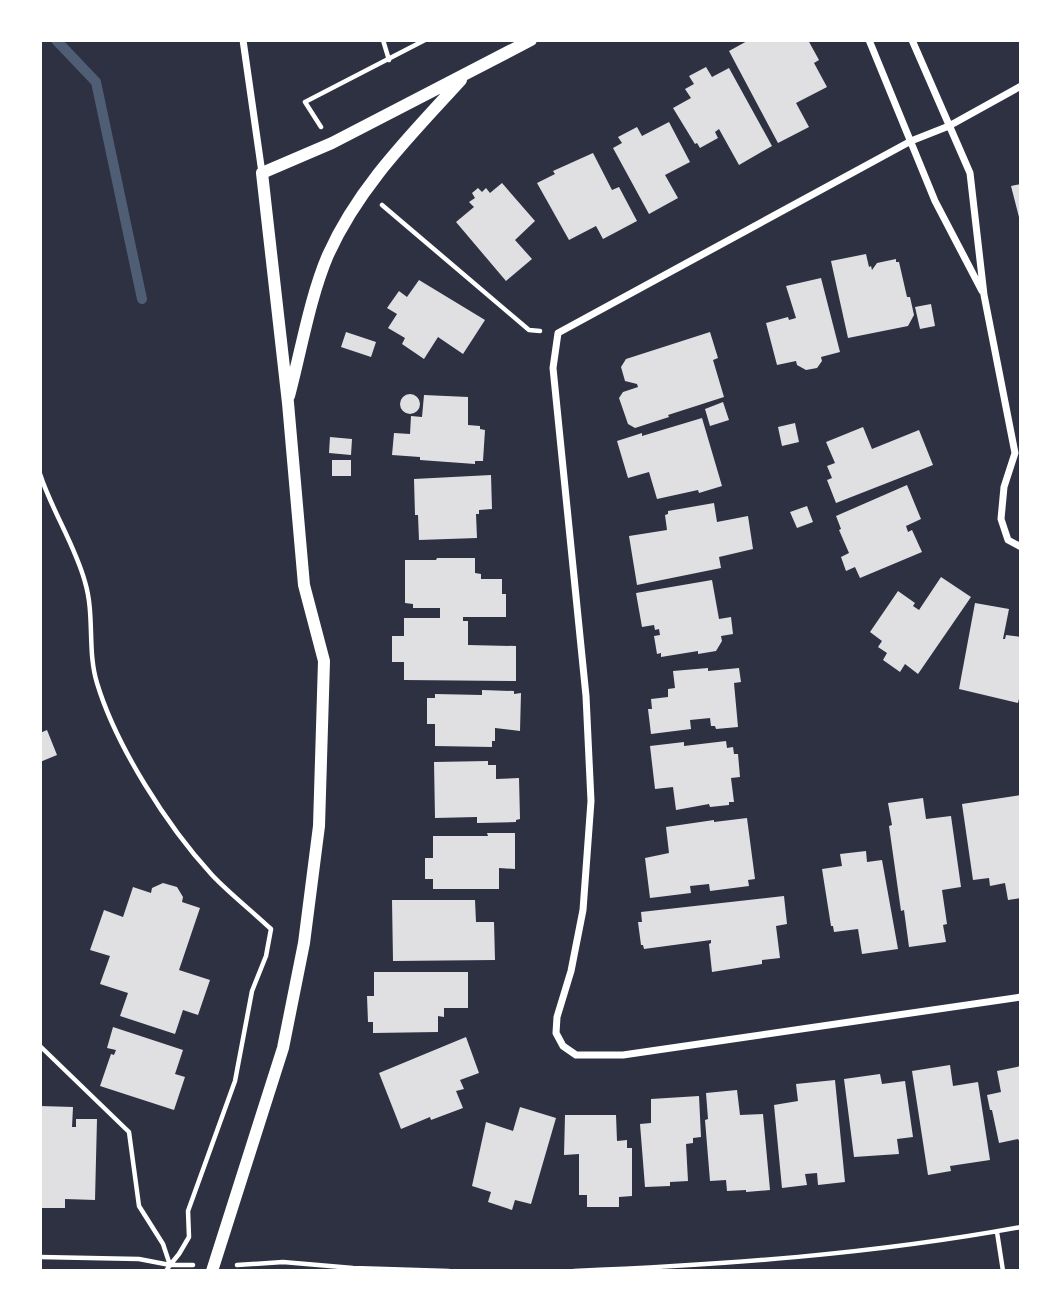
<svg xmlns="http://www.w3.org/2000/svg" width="1061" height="1311" font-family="Rubik,sans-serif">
	<rect width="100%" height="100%" fill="#2d3142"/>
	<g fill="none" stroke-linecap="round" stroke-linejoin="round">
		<path stroke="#4f5d75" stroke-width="10" d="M 56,40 L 96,82 L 142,299"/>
	</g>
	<path fill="#e0e0e3" d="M 749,40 L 808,40 L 819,60 L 814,63 L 827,87 L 796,103 L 809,127 L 778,143 L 729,51 Z
		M 706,67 L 712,77 L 729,68 L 772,146 L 739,165 L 719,129 L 715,132 L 718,138 L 700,148 L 697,143 L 695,144 L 673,108 L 691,98 L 685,89 L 694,84 L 689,76 Z
		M 669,122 L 690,162 L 665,175 L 678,198 L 649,214 L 613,148 L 622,143 L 618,137 L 637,127 L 642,136 Z
		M 593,153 L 612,190 L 619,187 L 637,221 L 603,239 L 596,226 L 569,240 L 537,183 L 555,174 L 553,171 Z
		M 502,183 L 535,221 L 515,240 L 532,259 L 506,281 L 456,222 L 474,207 L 469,202 L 475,198 L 472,193 L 478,188 L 482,192 L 486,188 L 490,193 Z
		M 1021,184 L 1021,221 L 1020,221 L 1011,186 Z
		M 866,254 L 869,267 L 871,266 L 872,270 L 877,263 L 896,259 L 896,262 L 899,262 L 907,297 L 910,297 L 914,315 L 908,326 L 848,338 L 831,261 Z
		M 821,278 L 840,352 L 821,357 L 822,361 L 817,368 L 806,370 L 797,365 L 796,361 L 777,365 L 766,323 L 788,317 L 789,320 L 796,318 L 786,286 Z
		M 419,280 L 485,320 L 463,354 L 438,337 L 424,359 L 402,344 L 405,338 L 388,328 L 397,314 L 387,308 L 399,291 L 407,297 Z
		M 931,304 L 935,326 L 920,329 L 915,307 Z
		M 346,332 L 376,342 L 371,357 L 341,347 Z
		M 710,332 L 718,358 L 713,360 L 724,397 L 668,415 L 669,417 L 635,428 L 628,424 L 619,398 L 623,392 L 638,387 L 637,384 L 625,381 L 621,367 L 626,359 Z
		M400 404a10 10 0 1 1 20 0a10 10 0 1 1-20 0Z
		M 424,395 L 468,397 L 468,425 L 480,426 L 480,429 L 485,430 L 483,461 L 475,461 L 475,464 L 420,460 L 420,457 L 392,455 L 394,433 L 410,434 L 411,416 L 422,417 Z
		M 723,402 L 729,420 L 710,426 L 705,409 Z
		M 702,418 L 722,486 L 699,493 L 698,490 L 657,499 L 649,472 L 628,478 L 617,441 L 642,433 L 642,436 Z
		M 795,423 L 799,442 L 782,446 L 778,427 Z
		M 863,427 L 872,449 L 919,430 L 933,465 L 836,503 L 827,480 L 832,478 L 827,466 L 835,463 L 826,442 Z
		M 330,437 L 352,439 L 351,455 L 329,453 Z
		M 332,460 L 351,460 L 351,476 L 332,476 Z
		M 491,475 L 492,509 L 479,510 L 479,514 L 476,514 L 477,538 L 419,540 L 418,515 L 415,515 L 414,479 Z
		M 907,485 L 921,519 L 906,526 L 908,532 L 912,530 L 922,552 L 860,578 L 855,567 L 846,571 L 841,557 L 849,553 L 839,530 L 841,529 L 836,516 Z
		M 714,503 L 717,522 L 748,516 L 753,549 L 719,557 L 721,568 L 637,585 L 629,536 L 667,530 L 665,515 L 668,514 L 668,511 Z
		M 807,506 L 813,522 L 797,528 L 790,512 Z
		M 437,558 L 475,558 L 475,573 L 481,574 L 481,579 L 502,579 L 502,594 L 506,594 L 506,617 L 463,617 L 463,621 L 468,621 L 468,645 L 516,646 L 516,681 L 404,680 L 404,662 L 392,662 L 392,636 L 404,636 L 404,618 L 440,618 L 440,608 L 413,608 L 413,604 L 405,603 L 405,560 L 436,560 Z
		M 941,577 L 971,597 L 918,674 L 905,664 L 900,672 L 883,660 L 887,653 L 878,647 L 882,641 L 870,632 L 898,591 L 915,603 L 913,606 L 919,610 Z
		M 712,580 L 719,619 L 731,617 L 733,634 L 721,636 L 722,641 L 716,651 L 698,654 L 698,651 L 661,657 L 661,653 L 657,654 L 654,636 L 660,635 L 659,629 L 655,630 L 654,625 L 642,627 L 636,593 Z
		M 975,603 L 1009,609 L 1003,639 L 1005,639 L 1006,635 L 1021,637 L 1021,690 L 1018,703 L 959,689 Z
		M 708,668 L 708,671 L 739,668 L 741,682 L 734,683 L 738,727 L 716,729 L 715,726 L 711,726 L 710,718 L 690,720 L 691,729 L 651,734 L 648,709 L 652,709 L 651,699 L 668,697 L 668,689 L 675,688 L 673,671 Z
		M 482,690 L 514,691 L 514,694 L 521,693 L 520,731 L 495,728 L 495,741 L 492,741 L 492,747 L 435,746 L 435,724 L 427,724 L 427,698 L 435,698 L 435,694 L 482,695 Z
		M 47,730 L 57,755 L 40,762 L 40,733 Z
		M 726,741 L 727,748 L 733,747 L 734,754 L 738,754 L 740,777 L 731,778 L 734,802 L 729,802 L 729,805 L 710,807 L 709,804 L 676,810 L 673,787 L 655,789 L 650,746 L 684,742 L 684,746 Z
		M 488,761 L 488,765 L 496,765 L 496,779 L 519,778 L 520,819 L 516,820 L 516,822 L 477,823 L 477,817 L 435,818 L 434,762 Z
		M 1021,795 L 1021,898 L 1008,900 L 1005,883 L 990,886 L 989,878 L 973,880 L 962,804 Z
		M 923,798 L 926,819 L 951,816 L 961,887 L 942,890 L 947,924 L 943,925 L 946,942 L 909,947 L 904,910 L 901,911 L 889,826 L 892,825 L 888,803 Z
		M 747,818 L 755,879 L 748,880 L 749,886 L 710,891 L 709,884 L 690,886 L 691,893 L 650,898 L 645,858 L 669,853 L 666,827 L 714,820 L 714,822 Z
		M 487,833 L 515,833 L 515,869 L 499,868 L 499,889 L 433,889 L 433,879 L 425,879 L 425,858 L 433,858 L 433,836 L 488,836 Z
		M 866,851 L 867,862 L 882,860 L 898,949 L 862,954 L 858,929 L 834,932 L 833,926 L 831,926 L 822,869 L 842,866 L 840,854 Z
		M 163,883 L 177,887 L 183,897 L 182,902 L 200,908 L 179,970 L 210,980 L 198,1015 L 183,1010 L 175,1034 L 120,1016 L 128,993 L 100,984 L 110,956 L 90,950 L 104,910 L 123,917 L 133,887 L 151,893 L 152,888 Z
		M 784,896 L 787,924 L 776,926 L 780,958 L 762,960 L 762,964 L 712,972 L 709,944 L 711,943 L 711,940 L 644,949 L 643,945 L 641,945 L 638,922 L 642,922 L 641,912 Z
		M 392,900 L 475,900 L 476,922 L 494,922 L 495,960 L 393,961 Z
		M 374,972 L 468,972 L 468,1008 L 444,1008 L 444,1017 L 438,1016 L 438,1032 L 373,1033 L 373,1022 L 368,1022 L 367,996 L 374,996 Z
		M 113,1027 L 183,1050 L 175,1074 L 185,1077 L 174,1110 L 100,1086 L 111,1054 L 114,1055 L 116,1050 L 107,1048 Z
		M 466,1037 L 479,1073 L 460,1080 L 464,1089 L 456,1091 L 463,1108 L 431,1120 L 430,1117 L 401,1129 L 379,1073 Z
		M 950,1065 L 953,1086 L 978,1082 L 990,1160 L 950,1166 L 951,1171 L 928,1175 L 912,1071 Z
		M 1021,1066 L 1021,1144 L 1018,1139 L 999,1143 L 992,1110 L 990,1110 L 987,1095 L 1001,1092 L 997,1071 Z
		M 880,1074 L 882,1084 L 905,1081 L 913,1137 L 897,1139 L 899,1154 L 854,1157 L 844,1079 Z
		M 835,1080 L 845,1182 L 818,1185 L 817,1173 L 805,1174 L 807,1185 L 782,1188 L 774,1105 L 798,1101 L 796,1084 Z
		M 737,1090 L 740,1115 L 763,1114 L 770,1190 L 746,1192 L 746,1190 L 727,1191 L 726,1180 L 710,1181 L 705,1120 L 708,1119 L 706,1093 Z
		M 699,1096 L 701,1137 L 693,1138 L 693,1143 L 686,1144 L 688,1181 L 670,1182 L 670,1186 L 645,1187 L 640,1124 L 651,1123 L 651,1099 Z
		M 40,1106 L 73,1107 L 72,1127 L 76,1127 L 76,1119 L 97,1119 L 95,1200 L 65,1199 L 65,1208 L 40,1208 Z
		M 520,1107 L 556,1118 L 531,1204 L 515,1200 L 512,1210 L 488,1202 L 491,1192 L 472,1186 L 486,1122 L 513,1131 Z
		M 565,1115 L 616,1115 L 617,1141 L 627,1140 L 627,1148 L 632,1148 L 632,1196 L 619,1197 L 619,1207 L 587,1207 L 587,1195 L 579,1195 L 579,1154 L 564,1155 Z"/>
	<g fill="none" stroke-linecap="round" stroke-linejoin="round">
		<path stroke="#fff" stroke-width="4.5" d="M 383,40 L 389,60
			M 321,127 L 305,102 L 425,40
			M 382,205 L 529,330 L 540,331
			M 40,474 C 52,511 75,545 85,582 C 95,615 87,651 97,683 C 116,746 167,826 212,875 C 230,894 252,911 271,929 L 266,956 L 252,991 L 235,1081 L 188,1211 L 189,1237 L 179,1254 L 170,1265
			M 40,1046 L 129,1132 L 139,1206 L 163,1244 L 170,1265 L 166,1271
			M 997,1232 L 1003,1271
			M 40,1257 L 139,1259 L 170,1265 L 193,1265
			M 237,1265 L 283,1262 L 353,1268 L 449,1271
			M 574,1271 C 723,1265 874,1254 1021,1227"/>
		<path stroke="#fff" stroke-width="7" d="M 243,40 L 262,173
			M 869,40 L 935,201 L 982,291
			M 912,40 L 970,173 L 984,295 L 1015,453 L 1004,487 L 1001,519 L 1008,540 L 1021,547
			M 1021,86 L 949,126 L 911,141 L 558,333 L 553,368 L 586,696 L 591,801 L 583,910 L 571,971 L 557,1017 L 556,1033 L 563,1046 L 576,1055 L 623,1055 L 1021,997"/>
		<path stroke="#fff" stroke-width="12" d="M 289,396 C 301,351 310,297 328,255 C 359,186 411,135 461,80
			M 212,1271 L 283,1048 L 304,943 L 319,826 L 324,661 L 304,585 L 288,403 L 262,173 L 332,143 L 531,40"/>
	</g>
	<rect width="1061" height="1311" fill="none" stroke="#ffffff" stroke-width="84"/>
</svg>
